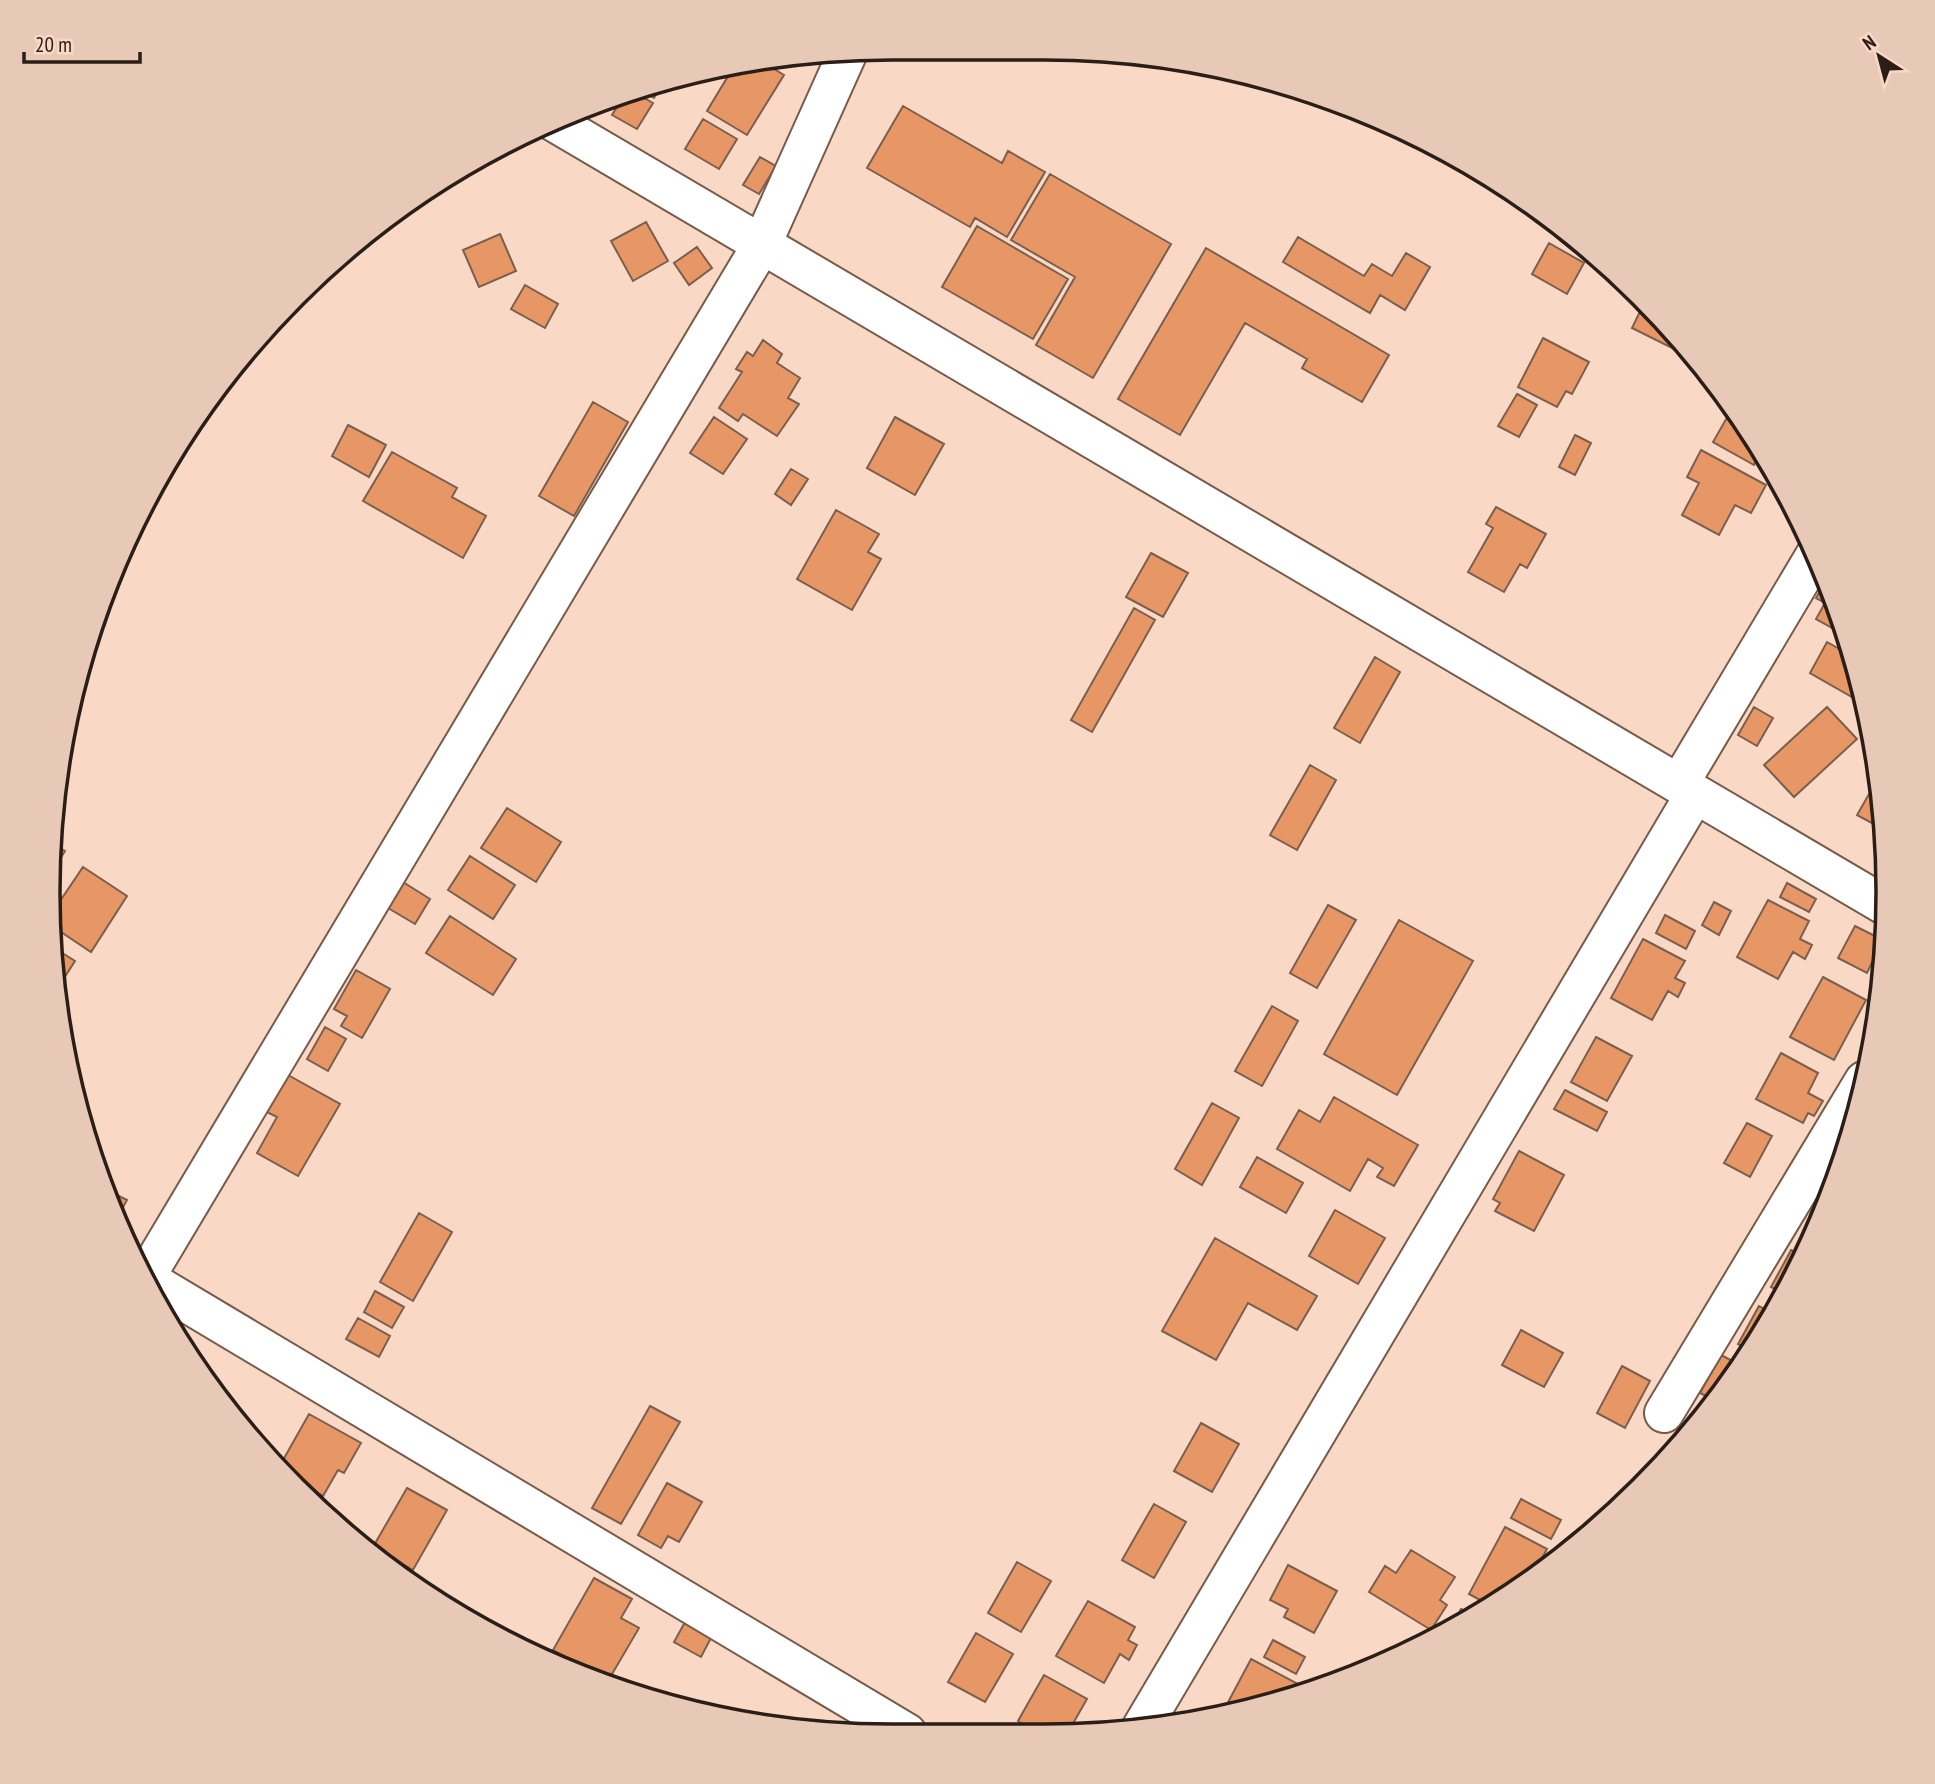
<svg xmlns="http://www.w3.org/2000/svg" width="1935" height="1784" font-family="'PT Sans Narrow',sans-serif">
	<rect width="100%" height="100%" fill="#f9d8c5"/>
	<path fill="#e69765" stroke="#7b5f4e" stroke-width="2" d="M 769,59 L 766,64 L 784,75 L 747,135 L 707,111 L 736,63 Z
		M 661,86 L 654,98 L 643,92 Z
		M 637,94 L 653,103 L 637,129 L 612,115 L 622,99 Z
		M 903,106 L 1002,163 L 1008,151 L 1045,172 L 1007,237 L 975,218 L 970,227 L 867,168 Z
		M 703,119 L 737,139 L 719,169 L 685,149 Z
		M 760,157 L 776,166 L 759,194 L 743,185 Z
		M 1050,174 L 1171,244 L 1093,378 L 1036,345 L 1075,277 L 1011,240 Z
		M 646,222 L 668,261 L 633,281 L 611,241 Z
		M 1554,224 L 1592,255 L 1550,232 Z
		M 977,226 L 1068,279 L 1033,339 L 942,287 Z
		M 500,234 L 516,271 L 479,287 L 463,250 Z
		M 1298,237 L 1364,276 L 1372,264 L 1392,276 L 1406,253 L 1430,267 L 1405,310 L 1380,295 L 1370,313 L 1283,262 Z
		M 1549,243 L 1584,263 L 1567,294 L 1532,274 Z
		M 697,247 L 712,268 L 689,285 L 674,263 Z
		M 1206,248 L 1389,355 L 1362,402 L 1302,368 L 1307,359 L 1245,323 L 1180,435 L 1118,399 Z
		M 525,285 L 558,304 L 545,328 L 511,309 Z
		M 1645,301 L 1681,344 L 1678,351 L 1632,328 Z
		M 1543,338 L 1589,362 L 1572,394 L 1566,391 L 1557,407 L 1518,387 Z
		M 763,340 L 782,354 L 777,363 L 800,378 L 788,398 L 799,404 L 777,436 L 743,414 L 738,421 L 719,408 L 742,372 L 736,369 L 747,352 L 753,356 Z
		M 1517,394 L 1537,405 L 1519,437 L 1498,426 Z
		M 593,402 L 628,422 L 574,516 L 539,496 Z
		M 1729,414 L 1746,423 L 1761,452 L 1754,465 L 1713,442 Z
		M 714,417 L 747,439 L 723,474 L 690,453 Z
		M 895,417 L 944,444 L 915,495 L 867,468 Z
		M 348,425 L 386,445 L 369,477 L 332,456 Z
		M 1575,435 L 1591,443 L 1575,475 L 1559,467 Z
		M 1701,450 L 1766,485 L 1751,513 L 1735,505 L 1719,535 L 1682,515 L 1699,483 L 1687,477 Z
		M 392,452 L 457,488 L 452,497 L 486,516 L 463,558 L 363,501 Z
		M 791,469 L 808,479 L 791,505 L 775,494 Z
		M 1496,507 L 1546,534 L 1527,568 L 1520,564 L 1504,592 L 1468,572 L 1493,528 L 1486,524 Z
		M 836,510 L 879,534 L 868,552 L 881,559 L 852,610 L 797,579 Z
		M 1151,553 L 1188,573 L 1163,617 L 1126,597 Z
		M 1827,579 L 1843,634 L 1816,619 L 1825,603 L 1816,598 Z
		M 1134,608 L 1155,620 L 1092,732 L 1071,720 Z
		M 1827,642 L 1850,655 L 1864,704 L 1810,673 Z
		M 1375,657 L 1400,672 L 1360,743 L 1334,728 Z
		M 1754,707 L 1773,718 L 1757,746 L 1738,735 Z
		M 1827,707 L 1857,739 L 1794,797 L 1764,765 Z
		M 1310,765 L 1336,780 L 1297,850 L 1270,835 Z
		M 1877,780 L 1881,828 L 1857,815 Z
		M 507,808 L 561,842 L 536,882 L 481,848 Z
		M 49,841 L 65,851 L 51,873 Z
		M 470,856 L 515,885 L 493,919 L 448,890 Z
		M 83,867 L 127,896 L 91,952 L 55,928 L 54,910 Z
		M 403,882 L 430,899 L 415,924 L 388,908 Z
		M 1787,883 L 1816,899 L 1809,912 L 1780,897 Z
		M 1768,900 L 1809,921 L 1800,939 L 1812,945 L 1805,959 L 1793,952 L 1778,979 L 1737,957 Z
		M 1714,902 L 1731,911 L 1719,935 L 1702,925 Z
		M 1328,905 L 1356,920 L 1317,988 L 1290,973 Z
		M 1665,915 L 1695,931 L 1686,949 L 1656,933 Z
		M 450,916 L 516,959 L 493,995 L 426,953 Z
		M 1399,920 L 1473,961 L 1397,1095 L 1324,1054 Z
		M 1855,926 L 1883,940 L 1867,973 L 1838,958 Z
		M 1643,939 L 1685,961 L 1675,978 L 1685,983 L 1678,997 L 1668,991 L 1652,1020 L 1611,998 Z
		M 56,949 L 75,961 L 59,986 Z
		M 356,970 L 390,989 L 362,1038 L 341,1026 L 347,1016 L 334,1009 Z
		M 1823,977 L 1866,1000 L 1834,1060 L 1790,1037 Z
		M 1272,1006 L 1298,1021 L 1262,1086 L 1235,1071 Z
		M 325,1027 L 346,1039 L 328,1071 L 307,1059 Z
		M 1596,1037 L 1632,1056 L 1607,1101 L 1571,1082 Z
		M 1781,1053 L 1818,1073 L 1808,1093 L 1823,1101 L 1814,1116 L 1808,1113 L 1803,1123 L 1756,1099 Z
		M 288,1075 L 340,1104 L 298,1176 L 257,1153 L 277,1117 L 267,1112 Z
		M 1565,1090 L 1607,1112 L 1597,1131 L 1554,1109 Z
		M 1334,1097 L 1418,1145 L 1394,1186 L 1377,1177 L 1383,1168 L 1368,1159 L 1350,1191 L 1277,1149 L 1299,1110 L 1320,1122 Z
		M 1212,1103 L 1239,1118 L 1202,1185 L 1175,1169 Z
		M 1747,1123 L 1772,1136 L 1750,1177 L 1724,1163 Z
		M 1519,1151 L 1564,1175 L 1534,1231 L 1495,1211 L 1500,1203 L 1493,1199 Z
		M 1257,1157 L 1303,1183 L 1286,1213 L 1240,1187 Z
		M 103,1188 L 127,1200 L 115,1222 L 111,1215 Z
		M 1829,1190 L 1823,1216 L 1815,1232 L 1809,1229 Z
		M 1335,1210 L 1385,1238 L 1358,1284 L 1309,1256 Z
		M 419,1213 L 452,1232 L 413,1301 L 380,1282 Z
		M 1215,1238 L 1317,1296 L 1297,1330 L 1248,1303 L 1216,1360 L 1162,1331 Z
		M 1791,1250 L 1802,1256 L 1782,1293 L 1771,1287 Z
		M 375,1291 L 404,1307 L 392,1328 L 364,1312 Z
		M 1759,1306 L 1771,1313 L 1751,1351 L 1738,1344 Z
		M 358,1318 L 390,1336 L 379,1357 L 346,1339 Z
		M 1521,1330 L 1563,1353 L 1544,1387 L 1502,1365 Z
		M 1721,1355 L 1742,1366 L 1714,1400 L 1700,1393 Z
		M 1622,1366 L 1650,1381 L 1625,1428 L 1597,1413 Z
		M 650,1406 L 680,1422 L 621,1524 L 592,1508 Z
		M 309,1414 L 361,1443 L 344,1473 L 338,1470 L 323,1496 L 278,1469 Z
		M 1201,1423 L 1239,1444 L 1212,1492 L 1174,1471 Z
		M 667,1483 L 702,1502 L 679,1542 L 668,1536 L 661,1548 L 638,1535 Z
		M 407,1488 L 447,1510 L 413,1570 L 373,1547 Z
		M 1521,1499 L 1561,1520 L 1551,1539 L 1511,1518 Z
		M 1154,1504 L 1186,1522 L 1154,1578 L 1122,1560 Z
		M 1505,1527 L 1547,1549 L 1530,1580 L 1525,1584 L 1514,1579 L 1503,1599 L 1491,1606 L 1469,1594 Z
		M 1411,1550 L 1455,1577 L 1440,1600 L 1447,1605 L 1431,1630 L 1369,1592 L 1385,1566 L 1396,1573 Z
		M 1017,1562 L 1051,1581 L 1021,1632 L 988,1613 Z
		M 1288,1565 L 1337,1591 L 1314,1633 L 1284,1617 L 1288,1609 L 1270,1600 Z
		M 594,1578 L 632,1599 L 621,1618 L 639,1628 L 608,1681 L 553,1650 Z
		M 1088,1601 L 1135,1627 L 1128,1640 L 1137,1645 L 1129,1660 L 1120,1654 L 1104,1683 L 1056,1656 Z
		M 1461,1609 L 1473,1615 L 1451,1627 Z
		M 685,1622 L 712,1636 L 701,1657 L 674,1642 Z
		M 976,1633 L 1013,1654 L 985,1702 L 948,1682 Z
		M 1273,1640 L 1305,1657 L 1296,1674 L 1264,1657 Z
		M 1251,1659 L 1300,1685 L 1294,1694 L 1233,1713 L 1225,1708 Z
		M 1044,1675 L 1087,1699 L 1067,1734 L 1045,1737 L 1018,1721 Z"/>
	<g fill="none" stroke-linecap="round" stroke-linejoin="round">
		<g stroke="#775b4a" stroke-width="42">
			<path id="minor" d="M 554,122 L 1886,906
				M 1679,784 L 1816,554
				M 145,1278 L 761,246 L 848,52
				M 145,1278 L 907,1733
				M 1664,1413 L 1864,1081
				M 1142,1727 L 1695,794"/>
		</g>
		<use href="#minor" stroke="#fff" stroke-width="38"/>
	</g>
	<path d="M0 0H1935V1784H0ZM892 60H1044A832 832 0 0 1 1876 892V892A832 832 0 0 1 1044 1724H892A832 832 0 0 1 60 892V892A832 832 0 0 1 892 60Z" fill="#e8c9b7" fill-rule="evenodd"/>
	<path fill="none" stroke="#2a1e17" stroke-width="3.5" d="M892 60H1044A832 832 0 0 1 1876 892V892A832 832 0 0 1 1044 1724H892A832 832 0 0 1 60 892V892A832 832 0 0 1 892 60Z"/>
	<g transform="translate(1879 56) rotate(324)" stroke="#f9d8c5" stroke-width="5" paint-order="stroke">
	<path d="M0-5L12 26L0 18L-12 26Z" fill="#2a1e17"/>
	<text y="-10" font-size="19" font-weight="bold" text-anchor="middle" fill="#2a1e17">N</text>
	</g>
	<path d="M24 52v10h116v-10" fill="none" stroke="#2a1e17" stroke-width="3.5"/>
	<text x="35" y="52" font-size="21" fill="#2a1e17" stroke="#f9d8c5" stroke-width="5" paint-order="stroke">20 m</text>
</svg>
